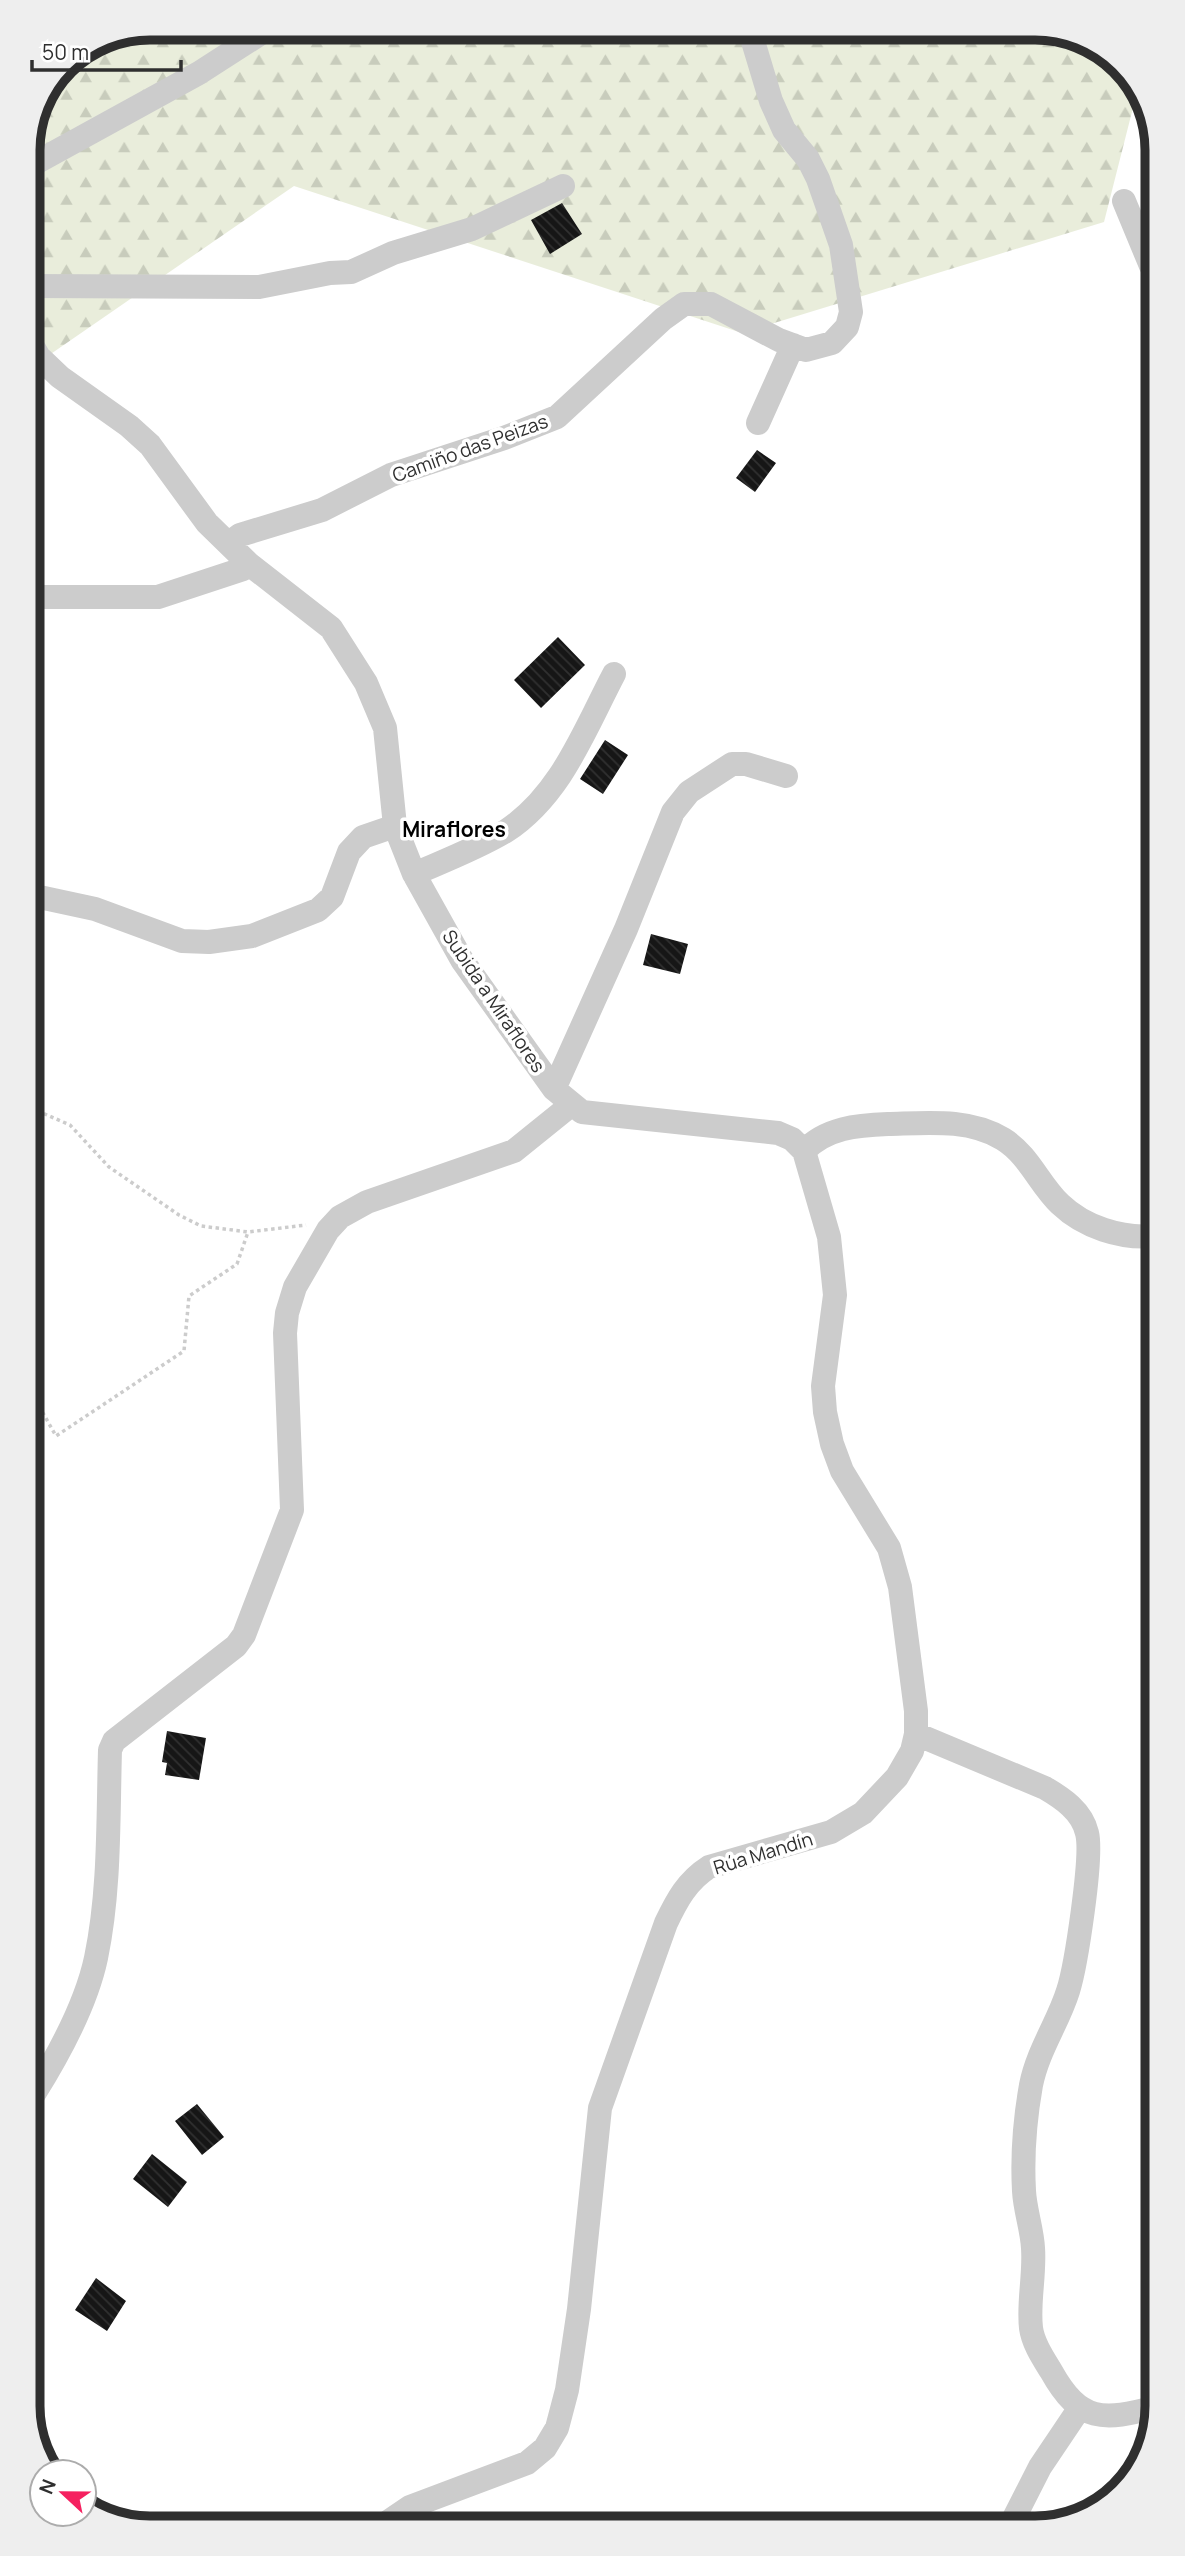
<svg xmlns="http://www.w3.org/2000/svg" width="1185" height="2556" font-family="Manrope,sans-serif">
	<defs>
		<pattern id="forest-firs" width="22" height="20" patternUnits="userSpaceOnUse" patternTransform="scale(1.75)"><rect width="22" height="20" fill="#e9eddb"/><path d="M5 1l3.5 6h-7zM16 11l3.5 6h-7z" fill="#c8ccbc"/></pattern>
		<pattern id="building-back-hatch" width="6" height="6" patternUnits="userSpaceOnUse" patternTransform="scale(1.75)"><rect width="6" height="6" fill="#161616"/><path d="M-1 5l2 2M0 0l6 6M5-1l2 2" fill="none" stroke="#303030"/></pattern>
	</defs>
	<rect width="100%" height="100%" fill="#fff"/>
	<path fill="url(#forest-firs)" d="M 151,28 L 1043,28 L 1109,54 L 1137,92 L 1104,222 L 742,333 L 294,186 L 29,369 L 28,143 L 64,64 L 104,37 Z"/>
	<path fill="url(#building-back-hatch)" d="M 562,203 L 582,234 L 550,254 L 531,220 Z
		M 757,450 L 776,463 L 755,492 L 736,478 Z
		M 558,637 L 585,665 L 541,708 L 514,680 Z
		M 605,740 L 628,755 L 603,794 L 580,779 Z
		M 651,934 L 688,944 L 680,974 L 643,965 Z
		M 167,1731 L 206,1738 L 199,1780 L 165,1775 L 167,1763 L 162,1762 Z
		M 197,2104 L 224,2137 L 202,2155 L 175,2121 Z
		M 152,2154 L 187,2182 L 168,2207 L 133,2179 Z
		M 96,2278 L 126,2301 L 107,2331 L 75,2310 Z"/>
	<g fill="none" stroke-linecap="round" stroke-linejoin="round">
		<path stroke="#ccc" stroke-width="3.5" stroke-dasharray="3.5 3.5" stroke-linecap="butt" d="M 31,1108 L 70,1125 L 109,1167 L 179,1215 L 201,1226 L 248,1232 L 306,1225
			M 39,1406 L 56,1436 L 184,1351 L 189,1296 L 237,1264 L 248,1232"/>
		<path stroke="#ccc" stroke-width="24" d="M 28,167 L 199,73 L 269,28
			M 1124,201 L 1151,266
			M 29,286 L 259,287 L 330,273 L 351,272 L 393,253 L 472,229 L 563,186
			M 29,340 L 39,357 L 60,377 L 129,426 L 150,445 L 207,523 L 249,564 L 331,628 L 366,683 L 385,728 L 395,826 L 414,874 L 462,960 L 554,1089 L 582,1112 L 778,1133 L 792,1139 L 804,1151 L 829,1237 L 835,1295 L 823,1386 L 825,1412 L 832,1444 L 842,1471 L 889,1548 L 900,1587 L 916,1711 L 916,1734 L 912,1751 L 897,1777 L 863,1813 L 831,1832 L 709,1867 C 687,1881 677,1900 666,1923 L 600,2108 L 579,2309 L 567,2390 L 557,2428 L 545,2448 L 527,2463 L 410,2507 L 382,2526
			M 758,423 L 793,345
			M 229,543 L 240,535 L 322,510 L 391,475 L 504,438 L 557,417 L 663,319 L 684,304 L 711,304 L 779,340 L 806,350 L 832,343 L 847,327 L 851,312 L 841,245 L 818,179 L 808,159 L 784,130 L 771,101 L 749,28
			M 30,597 L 158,597 L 243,569 L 249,564
			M 414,874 C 444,861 478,848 506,831 C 561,795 584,731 614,674
			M 30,895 L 95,909 L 182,941 L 209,942 L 252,936 L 318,910 L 332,897 L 349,852 L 363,837 L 395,826
			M 554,1089 L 626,929 L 673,812 L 689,792 L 732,764 L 746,764 L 786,776
			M 804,1151 C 826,1128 857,1125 888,1124 C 926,1123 969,1118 1003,1139 C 1029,1155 1039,1184 1060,1204 C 1084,1227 1121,1239 1154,1236
			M 916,1734 L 1045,1788 C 1062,1798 1082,1811 1087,1833 C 1093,1856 1076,1966 1068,1991 C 1058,2023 1038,2050 1031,2085 C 1025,2119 1022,2155 1024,2191 C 1025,2210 1032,2229 1033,2248 C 1035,2275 1028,2302 1031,2328 C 1033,2343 1043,2358 1051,2371 C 1080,2423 1103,2421 1156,2407
			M 34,2094 C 59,2054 86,2005 96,1958 C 110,1891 108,1819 110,1750 L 114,1741 L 236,1646 L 244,1635 L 292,1510 L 285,1333 L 287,1313 L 295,1287 L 328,1230 L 340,1217 L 367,1202 L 514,1151 L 571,1105
			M 1012,2522 L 1040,2467 L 1079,2409"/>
	</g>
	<g text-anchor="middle" stroke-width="7" stroke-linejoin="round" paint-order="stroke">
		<g font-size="19" fill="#2f2f2f" stroke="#fff">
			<text transform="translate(470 448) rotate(-20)" y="7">Camiño das Peizas</text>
			<text transform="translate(494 1001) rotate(56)" y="7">Subida a Miraflores</text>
			<text transform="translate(763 1853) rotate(-17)" y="7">Rúa Mandín</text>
		</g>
		<g font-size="21" font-weight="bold" fill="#000" stroke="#fff">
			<text x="454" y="837">Miraflores</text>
		</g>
	</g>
	<path d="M0 0H1185V2556H0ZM150 40H1035A110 110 0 0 1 1145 150V2406A110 110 0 0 1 1035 2516H150A110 110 0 0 1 40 2406V150A110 110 0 0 1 150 40Z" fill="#eee" fill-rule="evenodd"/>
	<path fill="none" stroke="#2f2f2f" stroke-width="9" d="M150 40H1035A110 110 0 0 1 1145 150V2406A110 110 0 0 1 1035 2516H150A110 110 0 0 1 40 2406V150A110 110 0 0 1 150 40Z"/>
	<g transform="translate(63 2493) rotate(292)"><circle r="33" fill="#ffffff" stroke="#acacac" stroke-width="2"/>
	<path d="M0-5L12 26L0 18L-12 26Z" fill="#f52160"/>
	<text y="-10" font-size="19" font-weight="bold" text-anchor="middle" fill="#2f2f2f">N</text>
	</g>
	<path d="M32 60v10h149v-10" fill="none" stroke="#2f2f2f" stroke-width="3.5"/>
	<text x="42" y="60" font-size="21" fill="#2f2f2f" stroke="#ffffff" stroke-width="5" paint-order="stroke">50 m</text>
</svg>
